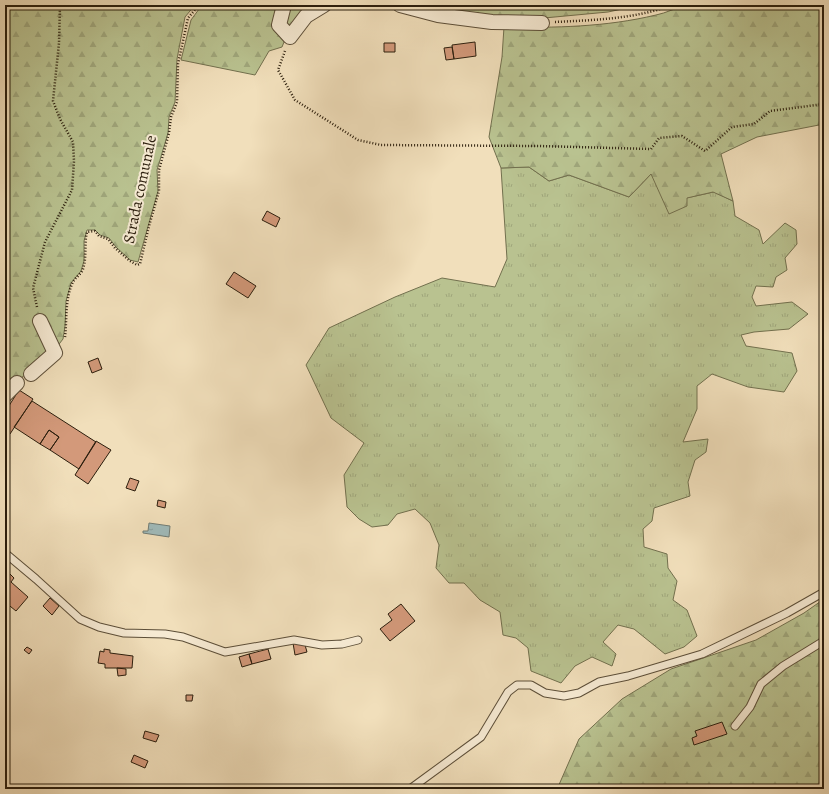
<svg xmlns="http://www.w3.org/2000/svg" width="829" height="794" font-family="Alegreya,serif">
	<defs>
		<pattern id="grass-tufts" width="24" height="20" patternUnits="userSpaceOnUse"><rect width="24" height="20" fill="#b9c290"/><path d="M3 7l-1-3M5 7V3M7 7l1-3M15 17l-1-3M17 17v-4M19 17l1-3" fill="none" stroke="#9fa67b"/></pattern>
		<pattern id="forest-firs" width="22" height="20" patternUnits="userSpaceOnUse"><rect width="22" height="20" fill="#b9c290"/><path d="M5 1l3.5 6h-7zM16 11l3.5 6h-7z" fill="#9fa67b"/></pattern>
		<pattern id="water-ripples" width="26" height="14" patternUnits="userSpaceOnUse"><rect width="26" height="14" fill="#9fbaba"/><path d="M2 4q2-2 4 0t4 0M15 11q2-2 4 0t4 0" fill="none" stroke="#899f9f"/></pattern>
	</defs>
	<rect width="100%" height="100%" fill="#f1dfbb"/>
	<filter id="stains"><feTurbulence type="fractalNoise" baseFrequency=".005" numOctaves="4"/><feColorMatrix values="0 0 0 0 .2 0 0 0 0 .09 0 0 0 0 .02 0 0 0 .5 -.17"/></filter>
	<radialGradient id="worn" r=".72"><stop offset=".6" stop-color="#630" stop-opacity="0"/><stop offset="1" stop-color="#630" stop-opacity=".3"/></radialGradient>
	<path fill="url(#grass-tufts)" stroke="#72704e" d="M 529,167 L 549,181 L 569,175 L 629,197 L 651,174 L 686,198 L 714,192 L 733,201 L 735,216 L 759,230 L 763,244 L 785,223 L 796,230 L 797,244 L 785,258 L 787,270 L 776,277 L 773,287 L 756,286 L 752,297 L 756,306 L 792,302 L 808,314 L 789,329 L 754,332 L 741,335 L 746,346 L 792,353 L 797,371 L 784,392 L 748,387 L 712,374 L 697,386 L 697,409 L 683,442 L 708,439 L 706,452 L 695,460 L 688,482 L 690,496 L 654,508 L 652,521 L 643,529 L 644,547 L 667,554 L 668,568 L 677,581 L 673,600 L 687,610 L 697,636 L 684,647 L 665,654 L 634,629 L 618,625 L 603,642 L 616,654 L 612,666 L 592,657 L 575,666 L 561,683 L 531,671 L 528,648 L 516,638 L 503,635 L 500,612 L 480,600 L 464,583 L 449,583 L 436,568 L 439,545 L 430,523 L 415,509 L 397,514 L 388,525 L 372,527 L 359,519 L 347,507 L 344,475 L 364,443 L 331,418 L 306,365 L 329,328 L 395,297 L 442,278 L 495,287 L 507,259 L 501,168 Z"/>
	<path fill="url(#forest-firs)" stroke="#72704e" d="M 5,5 L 195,5 L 185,17 L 177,59 L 175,102 L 169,117 L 168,133 L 157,170 L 158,191 L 138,262 L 130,260 L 116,247 L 109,238 L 100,235 L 95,230 L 87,230 L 84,241 L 84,261 L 81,271 L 71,283 L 66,301 L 65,326 L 63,339 L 53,352 L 5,391 Z
		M 202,5 L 281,5 L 286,37 L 282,47 L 269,51 L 255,75 L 181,60 L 191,20 Z
		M 286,5 L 320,5 L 291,33 L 281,25 Z
		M 415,5 L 641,5 L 608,12 L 544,18 L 486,19 Z
		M 685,5 L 824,5 L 824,127 L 819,125 L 757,137 L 721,154 L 733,201 L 713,192 L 687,198 L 687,206 L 669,214 L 651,174 L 629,197 L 569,175 L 549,181 L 529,167 L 501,168 L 489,137 L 502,57 L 504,27 C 555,28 606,27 656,15 C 666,13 676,8 685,5 Z
		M 824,599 L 824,789 L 559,789 L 558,787 L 579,739 L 622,699 L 671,669 L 756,640 L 804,613 Z"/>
	<path fill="url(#water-ripples)" stroke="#717c75" d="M 149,523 L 170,526 L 169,537 L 143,533 L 143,531 L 148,531 Z"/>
	<path fill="#d3997a" stroke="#2b1e0d" d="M 475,42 L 476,56 L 454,59 L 452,45 Z
		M 384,43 L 395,43 L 395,52 L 384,52 Z
		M 452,47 L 454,59 L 446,60 L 444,48 Z
		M 267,211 L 280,218 L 276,227 L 262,220 Z
		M 234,272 L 256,286 L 248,298 L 226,284 Z
		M 98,358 L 102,369 L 92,373 L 88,362 Z
		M 19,390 L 33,399 L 10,434 L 5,430 L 5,412 Z
		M 32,401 L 96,442 L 79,469 L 50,450 L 59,437 L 49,430 L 40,444 L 14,427 Z
		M 49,430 L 59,437 L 50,450 L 40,444 Z
		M 96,441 L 111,450 L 88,484 L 75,475 Z
		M 130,478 L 139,481 L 135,491 L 126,488 Z
		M 158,500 L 166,502 L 165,508 L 157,506 Z
		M 9,573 L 14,578 L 11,582 L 28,597 L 16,611 L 5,602 L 5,577 Z
		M 50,598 L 59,606 L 52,615 L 43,606 Z
		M 401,604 L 415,621 L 390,641 L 380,629 L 392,620 L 388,614 Z
		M 293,643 L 305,645 L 307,652 L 295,655 Z
		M 27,647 L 32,650 L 29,654 L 24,650 Z
		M 104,649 L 110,650 L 110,653 L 133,656 L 132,668 L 105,668 L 105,664 L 98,663 L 100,651 L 104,652 Z
		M 268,649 L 271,659 L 252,664 L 249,654 Z
		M 249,654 L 252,664 L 242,667 L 239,657 Z
		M 117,668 L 126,669 L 126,675 L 118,676 Z
		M 186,695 L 193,695 L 192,701 L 186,701 Z
		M 722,722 L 727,734 L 694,745 L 692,738 L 697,736 L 695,731 Z
		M 145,731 L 159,735 L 156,742 L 143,738 Z
		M 134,755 L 148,761 L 145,768 L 131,762 Z"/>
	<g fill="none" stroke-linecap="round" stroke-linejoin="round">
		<g stroke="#5c4e38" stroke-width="9">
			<path id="lane" d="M 5,553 L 36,579 L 80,619 L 99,627 L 124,633 L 165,634 L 183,637 L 225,652 L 294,640 L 322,645 L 342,644 L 358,640
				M 735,726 L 750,707 L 761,684 L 783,666 L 822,642 L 824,638
				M 410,789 L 481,737 L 508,692 L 517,685 L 531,685 L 545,693 L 564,696 L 579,693 L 599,682 L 628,676 L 702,654 L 787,613 L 824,592"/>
		</g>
		<g stroke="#5c4e38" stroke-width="16">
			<path id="street" d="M 284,5 L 279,25 L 290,37 L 306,16 L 324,5
				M 400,5 L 438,15 L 492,22 L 542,23
				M 31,374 L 55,353 L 40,321
				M 5,395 L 17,383"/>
		</g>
		<path stroke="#2b1e0d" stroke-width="2.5" stroke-dasharray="1 2" stroke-linecap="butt" d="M 555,22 C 594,20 635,19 672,5
			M 285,51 L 278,70 L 295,100 L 358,140 L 381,145 L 539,146 L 651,149 L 659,138 L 682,136 L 705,151 L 732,127 L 754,124 L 770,111 L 824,104
			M 37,307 L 33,288 L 45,242 L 72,190 L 74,161 L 73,142 L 60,119 L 53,101 L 59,43 L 60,5
			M 65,337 C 67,320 65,300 72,284 C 74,278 81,275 83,269 C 87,257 84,244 87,232 L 95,231 L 99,236 L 108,239 L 115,248 L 130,261 L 137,265 L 140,264 L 149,226 L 159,191 L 159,170 L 169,133 L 171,117 L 177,102 L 178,64 L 188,18 L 199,5"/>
		<use href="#lane" stroke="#f6ead3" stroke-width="7"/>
		<use href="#street" stroke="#f6ead3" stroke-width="14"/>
	</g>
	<g text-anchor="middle" stroke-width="4" stroke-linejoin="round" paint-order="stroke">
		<g font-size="16" fill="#2b1e0d" stroke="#f6ead3">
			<text transform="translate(139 189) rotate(-78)" y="6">Strada comunale</text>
		</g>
	</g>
	<rect width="829" height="794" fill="none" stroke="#f1dfbb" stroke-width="20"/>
	<rect x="6" y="6" width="817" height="782" fill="none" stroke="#2b1e0d" stroke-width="2"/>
	<rect x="10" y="10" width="809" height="774" fill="none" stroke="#2b1e0d"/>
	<rect width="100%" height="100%" filter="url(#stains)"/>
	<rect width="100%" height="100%" fill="url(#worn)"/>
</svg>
